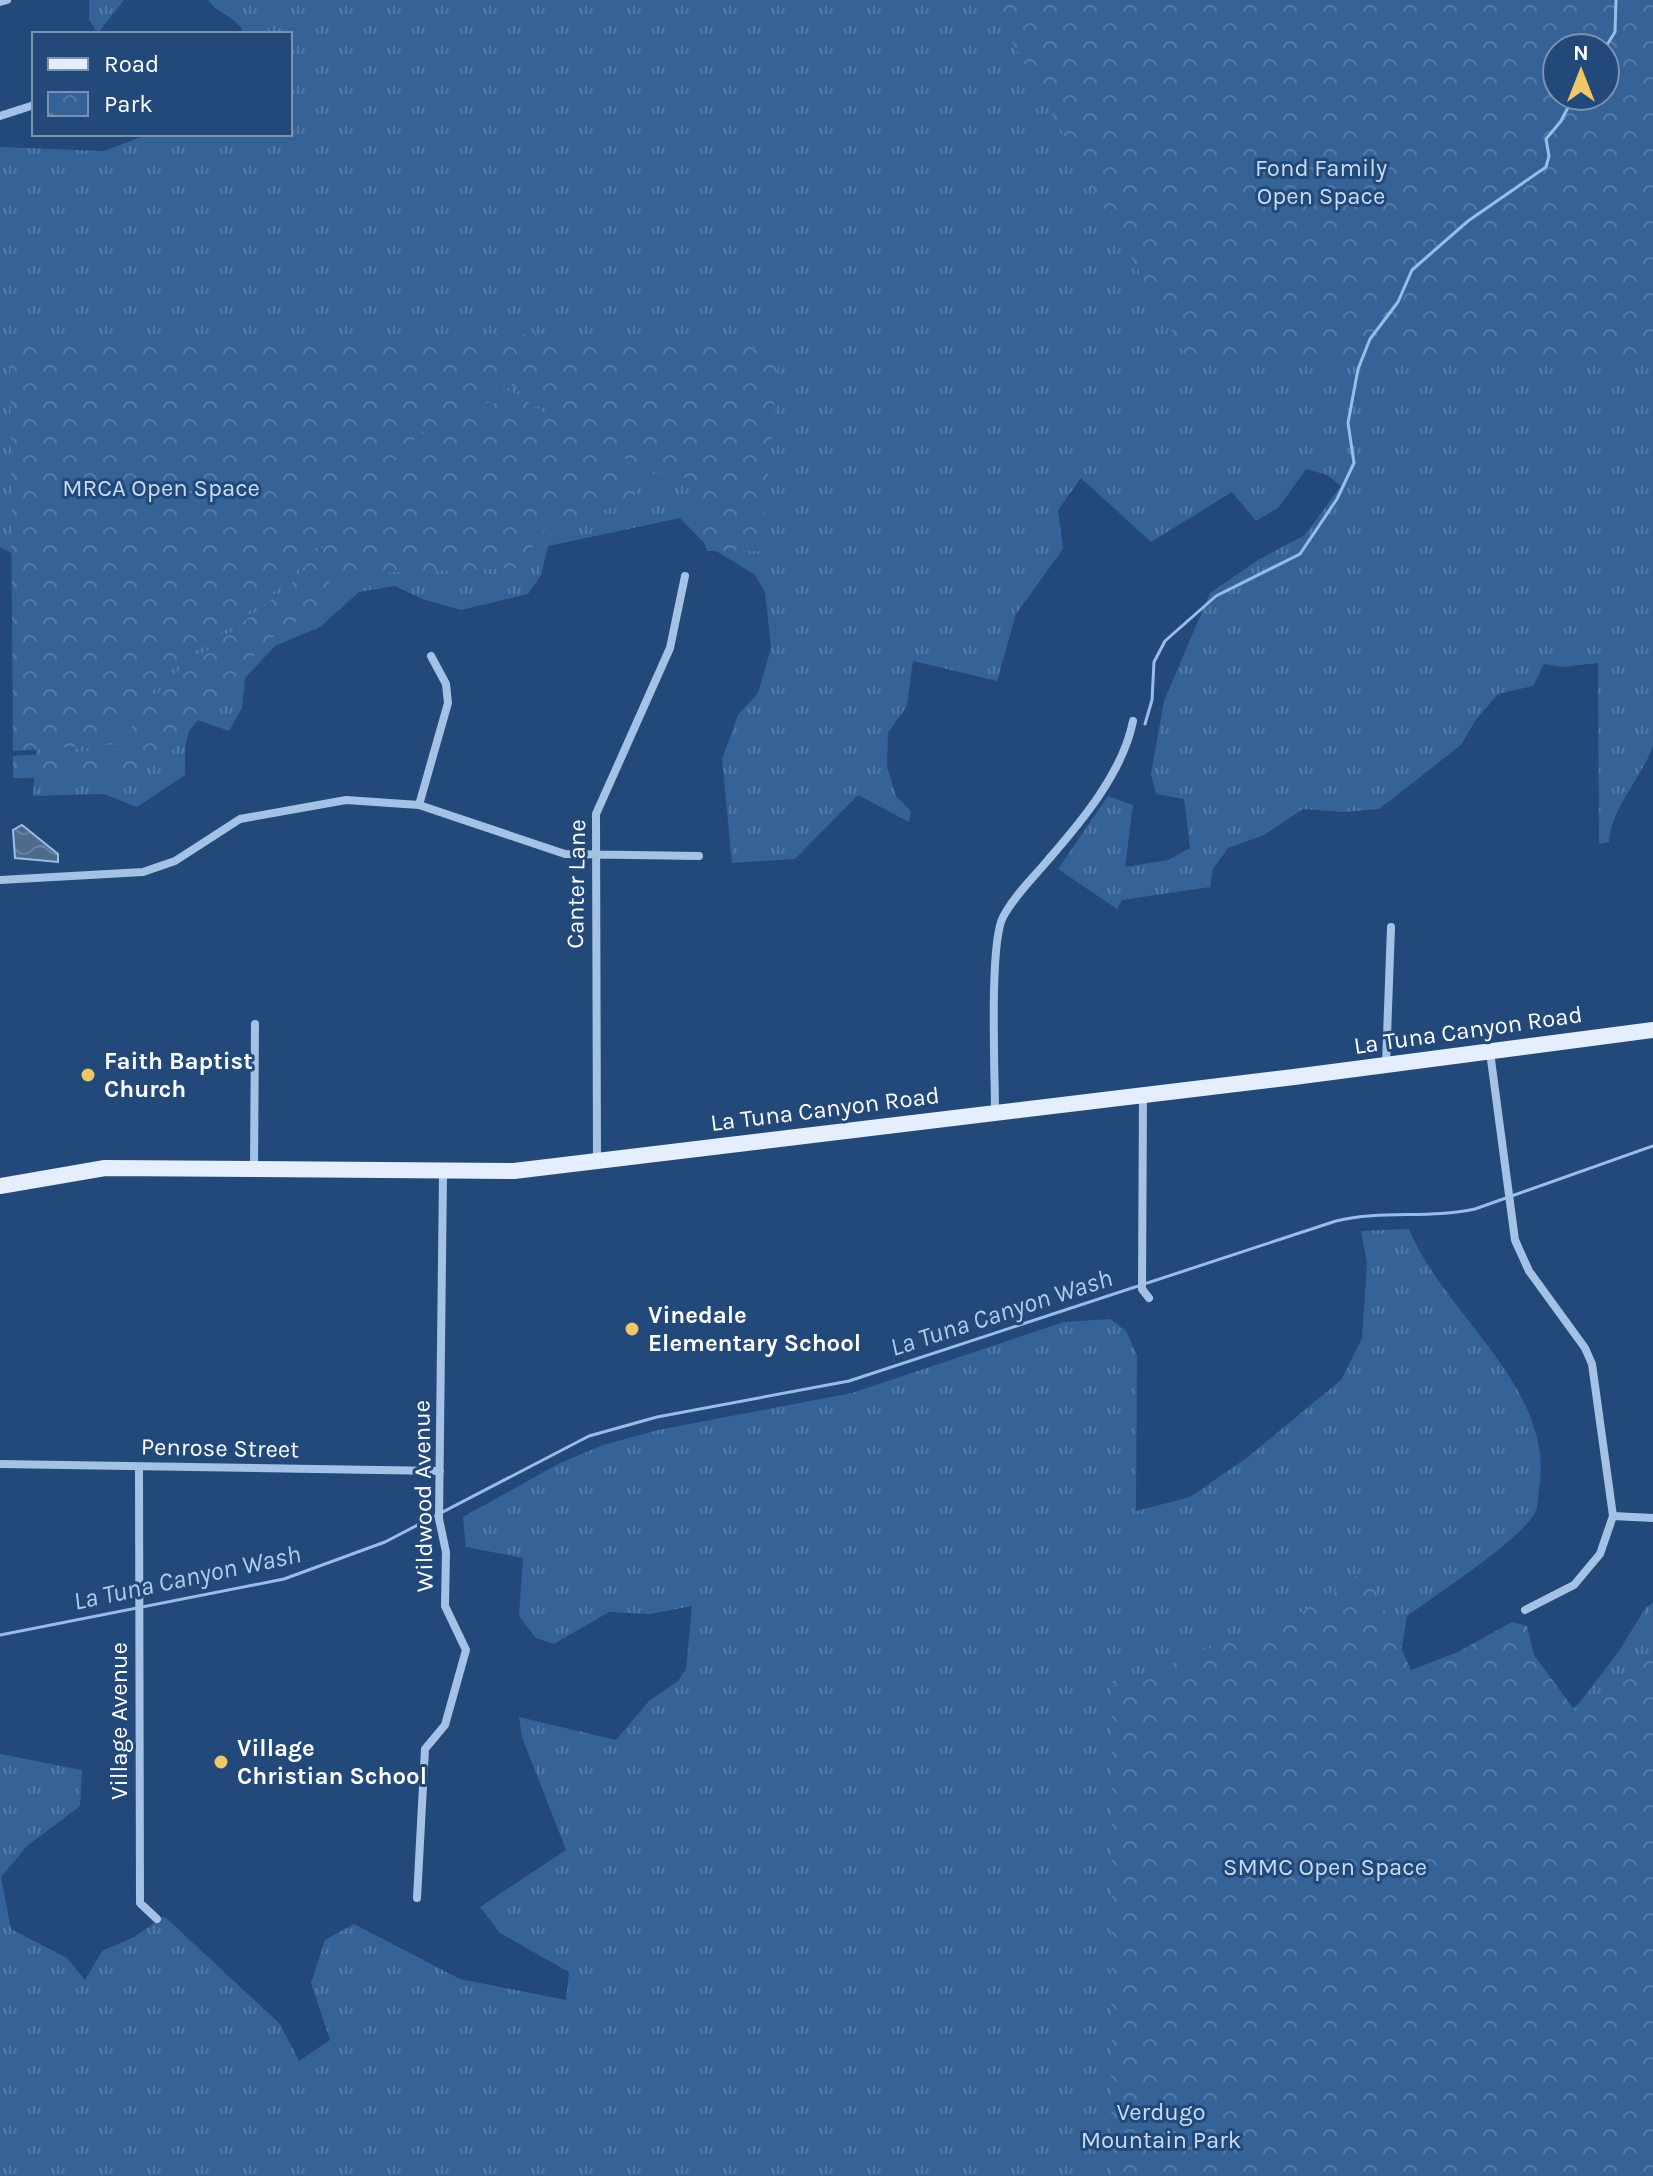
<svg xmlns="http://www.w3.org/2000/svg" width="1653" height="2176" font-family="Karla,sans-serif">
	<defs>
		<pattern id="grass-tufts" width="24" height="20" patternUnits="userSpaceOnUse" patternTransform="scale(2)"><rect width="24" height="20" fill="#366397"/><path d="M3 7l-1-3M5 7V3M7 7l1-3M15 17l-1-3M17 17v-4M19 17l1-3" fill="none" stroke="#547aa7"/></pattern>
		<pattern id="park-crowns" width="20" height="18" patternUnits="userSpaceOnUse" patternTransform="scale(2)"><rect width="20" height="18" fill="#366397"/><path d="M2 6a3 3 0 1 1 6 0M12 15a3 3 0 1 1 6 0" fill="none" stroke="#547aa7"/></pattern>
		<pattern id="water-waves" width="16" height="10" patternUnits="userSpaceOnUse" patternTransform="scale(2)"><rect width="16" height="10" fill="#4e6b8e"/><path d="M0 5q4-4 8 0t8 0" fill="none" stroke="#69819f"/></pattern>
	</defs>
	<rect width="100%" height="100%" fill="#224979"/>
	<path fill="url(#grass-tufts)" fill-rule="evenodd" d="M 89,0 L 124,0 L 98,33 L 89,20 Z
		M 208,0 L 1653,0 L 1653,746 C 1641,779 1611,808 1609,842 L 1599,844 L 1598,663 L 1562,667 L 1544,664 L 1533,686 L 1498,694 L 1475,721 L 1461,745 L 1379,809 L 1344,812 L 1303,809 L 1264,835 L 1228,848 L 1213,869 L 1210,887 L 1122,900 L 1117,909 L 1058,869 L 1108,796 L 1133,805 L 1125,867 L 1168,860 L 1190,848 L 1184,799 L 1156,794 L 1151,774 L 1164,701 L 1210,593 L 1258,560 L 1305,535 L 1341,486 L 1327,475 L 1306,469 L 1279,507 L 1256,521 L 1232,492 L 1151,542 L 1081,478 L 1058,510 L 1063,549 L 1016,614 L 997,681 L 913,661 L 907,706 L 888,733 L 887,766 L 896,796 L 911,811 L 909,822 L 858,795 L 795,859 L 732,863 L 722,759 L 738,715 L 758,693 L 771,648 L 765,592 L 755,575 L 705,544 L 680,518 L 548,546 L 541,575 L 528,594 L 461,610 L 422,599 L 395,586 L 359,592 L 320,627 L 275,646 L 245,678 L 242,708 L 229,731 L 192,718 L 185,748 L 185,775 L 137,807 L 104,794 L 33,796 L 50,574 L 0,547 L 0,147 L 104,151 L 149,134 L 290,134 L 290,34 L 244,34 C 237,15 219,16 208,0 ZM 1557,48 L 1605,48 L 1605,96 L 1557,96 Z
		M 1409,1229 C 1444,1315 1556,1388 1539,1489 C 1538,1496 1538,1507 1535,1513 C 1518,1542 1437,1594 1407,1616 L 1399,1665 L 1518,1757 L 1580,1702 L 1619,1651 L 1646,1607 L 1653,1603 L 1653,2176 L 0,2176 L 0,1754 L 82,1770 L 80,1806 L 27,1846 L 1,1877 L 11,1929 L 67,1958 L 85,1980 L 102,1951 L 134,1937 L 164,1916 L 280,2024 L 299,2061 L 330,2040 L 311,1983 L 325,1940 L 354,1924 L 460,1979 L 566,2000 L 569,1972 L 500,1933 L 480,1907 L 566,1850 L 522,1737 L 519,1717 L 616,1740 L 649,1701 L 678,1681 L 686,1669 L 692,1606 L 650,1614 L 609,1612 L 554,1644 L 536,1638 L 519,1616 L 523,1558 L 466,1547 L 463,1517 L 560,1463 L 603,1445 L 658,1430 L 852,1393 L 1064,1322 L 1110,1319 L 1126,1331 L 1137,1355 L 1136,1511 L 1190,1497 L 1248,1457 L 1341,1380 L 1362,1338 L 1367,1263 L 1361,1231 Z"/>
	<path fill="url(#park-crowns)" fill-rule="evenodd" d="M 989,0 L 1653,0 L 1653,363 L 1189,362 ZM 1605,48 L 1605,96 L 1557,96 L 1557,48 Z
		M 527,335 L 500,397 L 419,434 L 359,502 L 340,513 L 327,537 L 307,552 L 295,575 L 205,646 L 185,655 L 149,695 L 121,732 L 117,744 L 13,751 L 10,340 Z
		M 533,335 L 553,335 L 553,346 L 780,347 L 761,551 L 707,551 L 687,478 L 643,470 L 511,386 Z
		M 509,390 L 641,474 L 633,501 L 547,527 L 518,568 L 373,573 L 342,593 L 316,552 L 331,540 L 344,517 L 363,506 L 422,439 L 489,405 L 504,401 Z
		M 312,555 L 338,595 L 267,641 L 167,756 L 121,777 L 13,778 L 13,756 L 120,749 L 126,735 L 153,698 L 189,659 L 208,650 L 298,578 Z
		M 1366,1570 L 1411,1670 L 1458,1652 L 1512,1622 L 1527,1626 L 1534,1655 L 1579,1716 L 1653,1657 L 1653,2176 L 1111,2176 L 1112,1681 L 1137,1681 L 1189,1655 L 1277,1628 Z"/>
	<path fill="url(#water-waves)" stroke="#98bde6" stroke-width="2" d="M 22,825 L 58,854 L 58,862 L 15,858 L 13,830 Z"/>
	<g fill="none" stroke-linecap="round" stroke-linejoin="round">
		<path stroke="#98bde6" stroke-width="3" d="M 1605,48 L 1615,32 L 1616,0
			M 1145,724 L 1152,700 L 1154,662 L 1165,641 L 1216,596 L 1300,554 L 1337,499 L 1354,463 L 1348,423 L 1358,369 L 1370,339 L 1398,302 L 1412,270 L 1468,221 L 1546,167 L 1549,156 L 1546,139 L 1561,121 L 1574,96
			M 0,1635 L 284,1579 L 385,1542 L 589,1436 L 657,1417 L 849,1381 L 1336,1221 C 1382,1210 1429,1219 1475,1209 L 1653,1146"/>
		<path stroke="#a4c2e5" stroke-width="8" d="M 0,2 L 7,0
			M 0,116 L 34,105
			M 419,805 L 448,703 L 446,684 L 431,656
			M 0,880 L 143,872 L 175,861 L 240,819 L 346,800 L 419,805 L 565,854 L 699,856
			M 1490,1052 L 1515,1240 L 1529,1271 L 1585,1348 L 1592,1364 L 1613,1516 L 1600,1554 L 1574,1585 L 1525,1610
			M 1386,1064 L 1391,927
			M 1143,1094 L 1142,1289 L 1149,1298
			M 995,1111 C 995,1074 989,944 1003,917 C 1014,896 1033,878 1048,860 C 1082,821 1123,772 1133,721
			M 597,1161 L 596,814 L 670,648 L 685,576
			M 254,1169 L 255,1024
			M 0,1464 L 440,1471
			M 139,1467 L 140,1903 L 157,1919
			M 1613,1516 L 1653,1518
			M 417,1898 L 425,1749 L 445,1725 L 466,1650 L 445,1606 L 446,1552 L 439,1519 L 443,1174"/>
		<path stroke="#e4eefc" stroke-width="16" d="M 0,1186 L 105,1168 L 514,1171 L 1294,1077 L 1653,1030"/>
	</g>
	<g fill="#f0c767" stroke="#224979" stroke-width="3">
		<circle cx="88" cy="1075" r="8"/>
		<circle cx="632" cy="1329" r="8"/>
		<circle cx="221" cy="1762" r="8"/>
	</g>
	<g text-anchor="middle" stroke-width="6" stroke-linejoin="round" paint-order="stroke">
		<g font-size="24" fill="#c7dcf4" stroke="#224979">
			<text x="1321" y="176">Fond Family<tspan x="1321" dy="28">Open Space</tspan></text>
			<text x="161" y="496">MRCA Open Space</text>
			<text x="1325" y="1875">SMMC Open Space</text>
			<text x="1161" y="2120">Verdugo<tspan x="1161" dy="28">Mountain Park</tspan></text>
		</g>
		<g font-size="24" fill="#fff" stroke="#224979">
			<text transform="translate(576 884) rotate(-89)" y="8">Canter Lane</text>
			<text transform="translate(1468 1030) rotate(-8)" y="8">La Tuna Canyon Road</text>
			<text transform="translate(825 1109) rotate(-7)" y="8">La Tuna Canyon Road</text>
			<text transform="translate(220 1448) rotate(1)" y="8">Penrose Street</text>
			<text transform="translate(423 1496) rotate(-91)" y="8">Wildwood Avenue</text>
			<text transform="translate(119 1721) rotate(-90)" y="8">Village Avenue</text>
		</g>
		<g font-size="24" font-weight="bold" fill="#fff" stroke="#224979" text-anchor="start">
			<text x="104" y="1069">Faith Baptist<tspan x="104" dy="28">Church</tspan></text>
			<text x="648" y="1323">Vinedale<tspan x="648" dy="28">Elementary School</tspan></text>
			<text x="237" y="1756">Village<tspan x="237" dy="28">Christian School</tspan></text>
		</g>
		<g font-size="26" font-style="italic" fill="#afccec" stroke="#224979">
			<text transform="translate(1001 1312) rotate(-18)" y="9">La Tuna Canyon Wash</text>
			<text transform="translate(187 1577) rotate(-12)" y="9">La Tuna Canyon Wash</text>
		</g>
	</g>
	<rect x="32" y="32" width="260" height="104" fill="#224979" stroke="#7a92af" stroke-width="2"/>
	<rect x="48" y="58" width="40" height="12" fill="#e4eefc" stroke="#7a92af" stroke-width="2"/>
	<text x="104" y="72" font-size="24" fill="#ffffff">Road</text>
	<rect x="48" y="92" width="40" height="24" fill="url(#park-crowns)" stroke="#7a92af" stroke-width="2"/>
	<text x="104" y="112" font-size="24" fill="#ffffff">Park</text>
	<g transform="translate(1581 72)"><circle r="38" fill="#224979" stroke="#7a92af" stroke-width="2"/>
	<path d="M0-6L14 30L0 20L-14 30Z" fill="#f0c767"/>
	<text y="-12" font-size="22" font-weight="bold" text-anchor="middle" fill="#ffffff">N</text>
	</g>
</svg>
